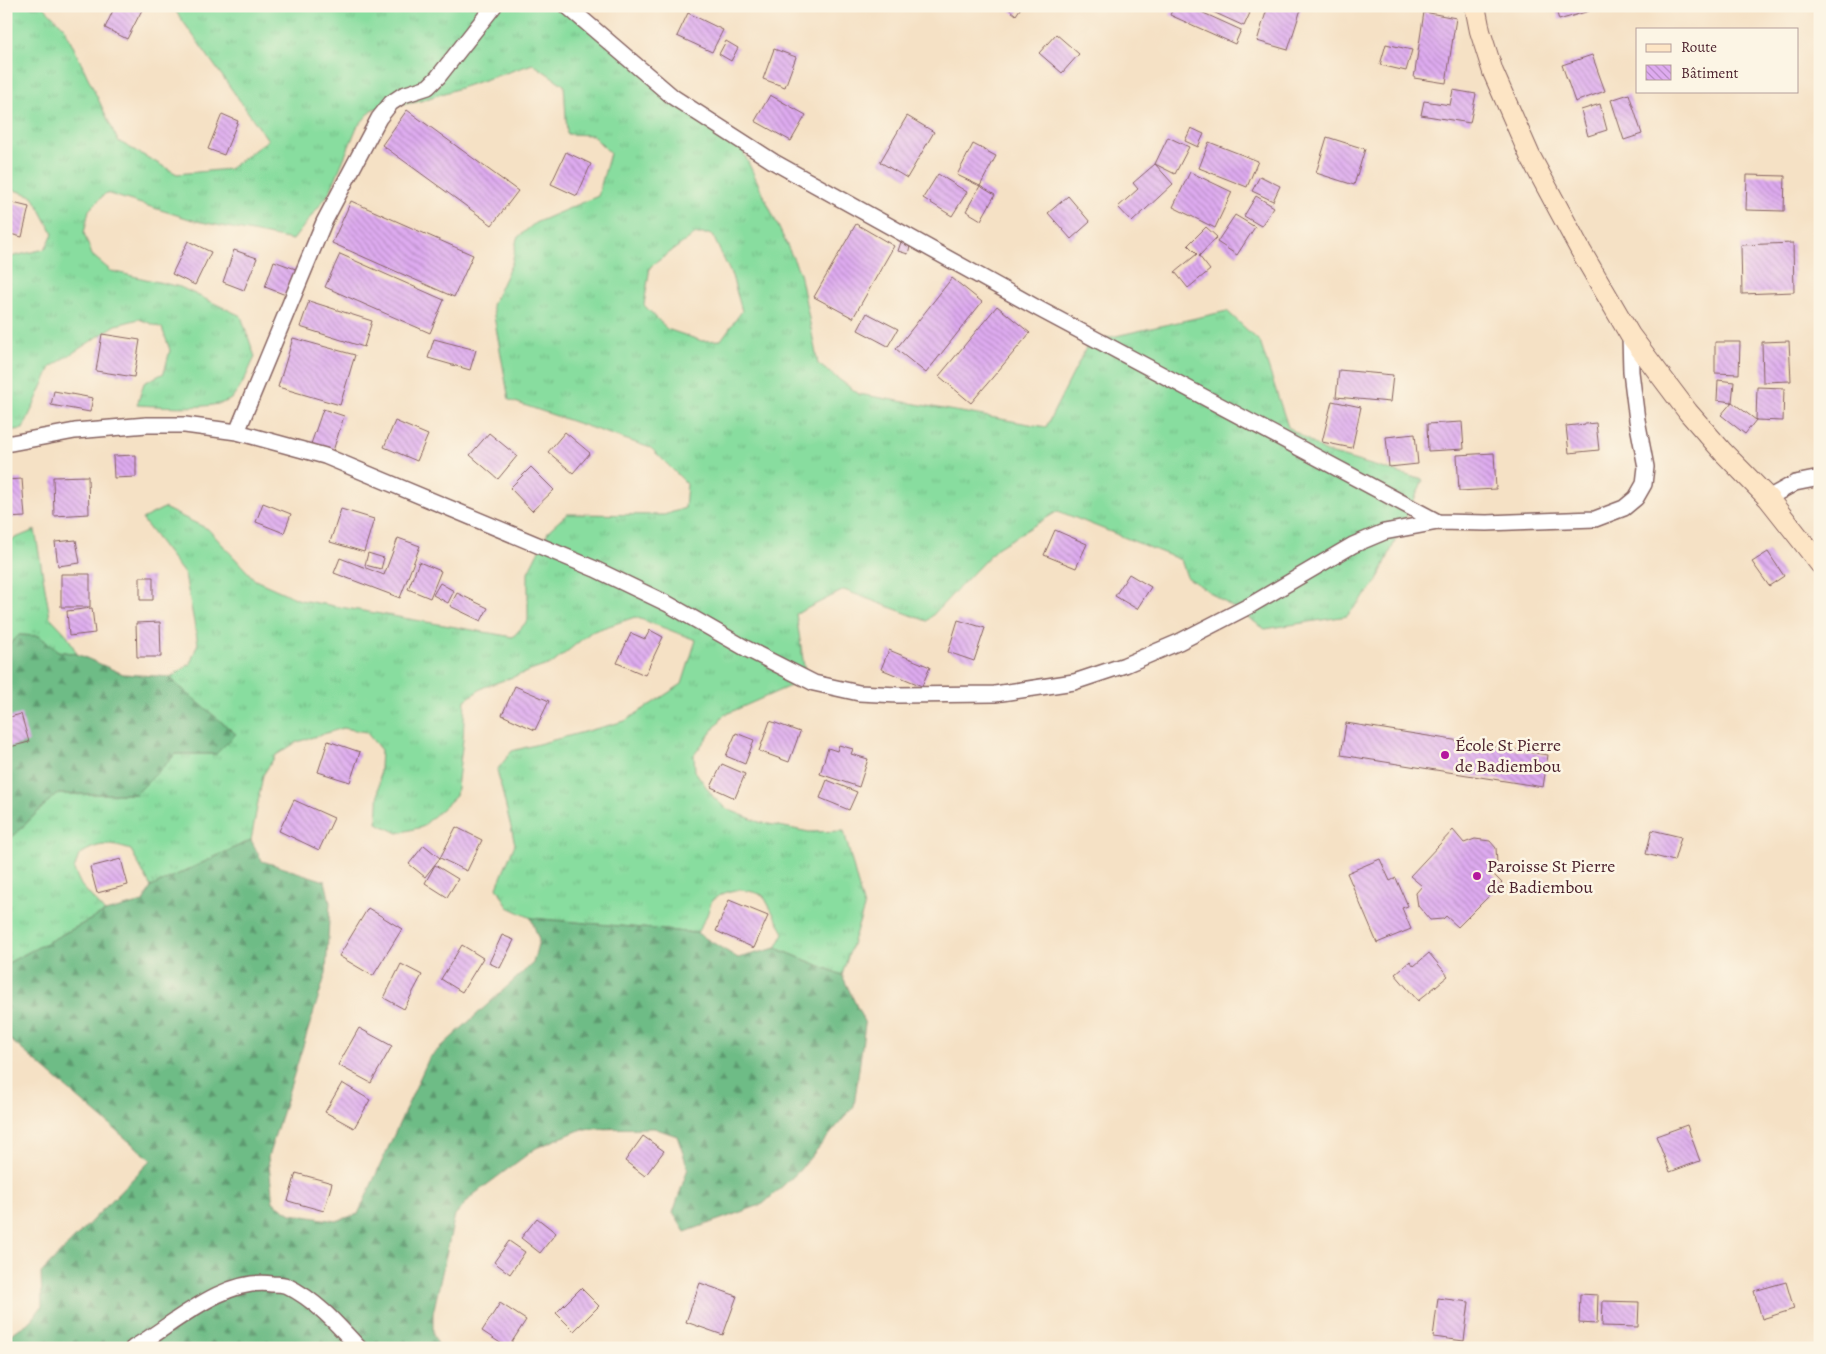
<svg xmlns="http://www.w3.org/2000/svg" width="1826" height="1354" font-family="Alegreya,serif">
	<defs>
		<pattern id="grass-tufts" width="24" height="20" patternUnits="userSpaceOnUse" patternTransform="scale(1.25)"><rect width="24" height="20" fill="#88dd9f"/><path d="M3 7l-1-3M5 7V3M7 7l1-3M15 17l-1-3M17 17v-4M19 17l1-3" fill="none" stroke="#77bd89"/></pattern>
		<pattern id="forest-firs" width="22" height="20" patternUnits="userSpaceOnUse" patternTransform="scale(1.25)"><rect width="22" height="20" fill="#6ebc86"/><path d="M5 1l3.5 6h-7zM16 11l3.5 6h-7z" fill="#5c986e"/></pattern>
		<pattern id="building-back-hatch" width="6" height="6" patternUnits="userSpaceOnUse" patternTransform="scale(1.25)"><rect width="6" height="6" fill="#deabf0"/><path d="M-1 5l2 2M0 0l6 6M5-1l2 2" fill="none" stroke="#b68bc3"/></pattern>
	</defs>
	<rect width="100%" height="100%" fill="#fcf5e5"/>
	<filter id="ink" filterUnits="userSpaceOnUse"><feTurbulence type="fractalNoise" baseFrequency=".02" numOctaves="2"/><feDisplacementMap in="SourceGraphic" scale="10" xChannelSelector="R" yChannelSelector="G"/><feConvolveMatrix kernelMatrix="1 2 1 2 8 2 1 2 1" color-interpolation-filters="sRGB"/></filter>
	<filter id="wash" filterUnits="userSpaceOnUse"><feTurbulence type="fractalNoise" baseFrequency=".0096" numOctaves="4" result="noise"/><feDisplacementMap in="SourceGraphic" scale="20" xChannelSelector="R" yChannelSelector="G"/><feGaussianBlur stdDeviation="1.12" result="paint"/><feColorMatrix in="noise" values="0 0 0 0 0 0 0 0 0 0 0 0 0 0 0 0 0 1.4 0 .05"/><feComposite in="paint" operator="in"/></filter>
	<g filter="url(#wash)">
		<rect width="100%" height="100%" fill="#f5e1c5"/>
		<path fill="url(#grass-tufts)" stroke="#697e65" fill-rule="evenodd" d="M 6,6 L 43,6 L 64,27 L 118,141 L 177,174 L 229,169 L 268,140 L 172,6 L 560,6 L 741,147 L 800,273 L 818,364 L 859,394 L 1046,427 L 1089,342 L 1227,311 L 1260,342 L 1288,427 L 1326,452 L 1423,480 L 1376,583 L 1347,616 L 1265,629 L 1187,577 L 1181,560 L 1058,511 L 997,548 L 927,621 L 844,590 L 796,614 L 806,679 L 724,715 L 694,755 L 695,771 L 714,798 L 727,809 L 759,822 L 809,832 L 844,831 L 864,908 L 842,975 L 776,948 L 784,933 L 763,895 C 741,888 732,887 712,900 L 707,915 L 697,933 L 531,918 L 508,907 L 497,887 L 515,844 L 497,770 L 512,751 L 625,721 L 682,684 L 696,640 L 635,617 L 591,632 L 553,663 L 484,687 L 465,700 L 463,739 L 456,796 L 422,827 L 398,833 L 377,823 L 381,750 L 366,732 L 343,728 L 297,742 L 276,755 L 263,775 L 251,840 L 151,887 L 131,850 C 109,843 99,842 79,855 L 74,870 L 81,885 L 105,912 L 6,964 L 6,843 L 56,794 L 136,794 L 176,754 L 216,754 L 171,677 L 190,664 L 198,643 L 185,575 L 142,519 L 164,508 L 208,529 L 255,580 L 300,600 L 513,637 L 528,620 L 528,572 L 549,530 L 567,514 L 664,515 L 685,508 L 687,484 L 651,448 L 509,400 L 492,305 L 512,263 L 517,238 L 535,223 L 598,196 L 610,153 L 592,135 L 567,134 L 564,85 L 533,64 L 417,102 L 373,109 L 357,127 L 330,192 L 293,240 L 196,221 L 106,193 L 89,210 L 84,233 L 92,255 L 111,271 L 180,287 L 241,316 L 255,357 C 249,369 242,389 232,398 C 218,411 158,406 137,405 L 144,383 L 164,373 L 170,350 L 162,328 L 139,319 L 116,325 L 51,367 L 23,429 L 6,431 L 6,258 L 45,249 L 53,234 L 33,196 L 14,190 L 6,191 ZM 695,234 L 712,234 L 732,276 L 742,311 L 721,340 L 702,341 L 667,329 L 644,305 L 650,267 Z
			M 35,530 L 50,617 L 67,635 L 77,654 L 58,651 L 39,636 L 19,635 L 6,648 L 6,542 Z"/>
		<path fill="url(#forest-firs)" stroke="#5c6e58" d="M 19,635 L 39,636 L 58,651 L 77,654 L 123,674 L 171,677 L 175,683 L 236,734 L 216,754 L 176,754 L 136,794 L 56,794 L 6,843 L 6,648 Z
			M 251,840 L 262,861 L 325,881 L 330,902 L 326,973 L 268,1157 L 273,1202 L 291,1214 L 336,1221 L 358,1214 L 429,1058 L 533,963 L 539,940 L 531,918 L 697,933 L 738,958 L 776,948 L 842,975 L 865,1024 L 854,1106 L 798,1172 L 763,1204 L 685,1232 L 673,1213 L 688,1168 L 677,1136 L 654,1128 L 582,1129 L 536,1148 L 473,1195 L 455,1215 L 433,1313 L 433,1335 L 440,1348 L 6,1348 L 6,1337 L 31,1321 L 42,1306 L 41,1273 L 151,1160 L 6,1036 L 6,964 L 105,912 L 143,902 L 151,887 Z"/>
		<g id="blocks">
			<path fill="url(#building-back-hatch)" d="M 115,6 L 144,6 L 127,39 L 105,28 Z
				M 1005,6 L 1022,6 L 1016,15 Z
				M 1174,6 L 1188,6 L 1241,30 L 1235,44 L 1170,15 Z
				M 1200,6 L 1243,6 L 1242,9 L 1250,13 L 1244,26 Z
				M 1268,6 L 1302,6 L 1288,50 L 1257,41 Z
				M 1555,6 L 1587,6 L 1589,11 L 1559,20 Z
				M 1424,12 L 1456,18 L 1446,83 L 1414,78 Z
				M 688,13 L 723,30 L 712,52 L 677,36 Z
				M 1056,34 L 1079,54 L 1062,73 L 1039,53 Z
				M 726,41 L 738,48 L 731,61 L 719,54 Z
				M 1386,44 L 1412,50 L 1406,71 L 1380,65 Z
				M 774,49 L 796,57 L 785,87 L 763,79 Z
				M 1592,55 L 1605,91 L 1575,102 L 1562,65 Z
				M 1453,90 L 1476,94 L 1470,123 L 1421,115 L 1424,101 L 1450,105 Z
				M 1629,94 L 1642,134 L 1624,140 L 1611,100 Z
				M 770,95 L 806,115 L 791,141 L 755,121 Z
				M 1600,104 L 1607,130 L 1588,136 L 1581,110 Z
				M 407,110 L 518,191 L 492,225 L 382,145 Z
				M 222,114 L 238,121 L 224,155 L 208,149 Z
				M 907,116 L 934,132 L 907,178 L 880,162 Z
				M 1191,128 L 1204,134 L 1198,147 L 1185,141 Z
				M 1168,137 L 1189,147 L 1175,174 L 1155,164 Z
				M 1327,137 L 1365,149 L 1354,185 L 1316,173 Z
				M 1209,142 L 1258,161 L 1247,187 L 1199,168 Z
				M 973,144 L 996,156 L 980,186 L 957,175 Z
				M 566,152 L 591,164 L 577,196 L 551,184 Z
				M 1155,164 L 1173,184 L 1132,222 L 1118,207 L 1138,189 L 1133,183 Z
				M 1190,172 L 1232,192 L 1215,228 L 1173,207 Z
				M 938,174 L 967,192 L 952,216 L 923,198 Z
				M 1747,175 L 1785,176 L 1784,211 L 1746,210 Z
				M 1260,176 L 1280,186 L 1273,201 L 1252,191 Z
				M 980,186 L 995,195 L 981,220 L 966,211 Z
				M 1068,196 L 1090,222 L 1071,239 L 1048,213 Z
				M 1256,196 L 1274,207 L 1261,226 L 1244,216 Z
				M 351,201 L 473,255 L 454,297 L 332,243 Z
				M 9,202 L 29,207 L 22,237 L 6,233 L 6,214 Z
				M 1235,215 L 1255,227 L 1237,255 L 1217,242 Z
				M 856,224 L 894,246 L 853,318 L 814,297 Z
				M 1206,227 L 1217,237 L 1199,256 L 1210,270 L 1188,288 L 1175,272 L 1197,254 L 1188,245 Z
				M 902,239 L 911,242 L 908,254 L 898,251 Z
				M 188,241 L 211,252 L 195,285 L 172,274 Z
				M 1793,243 L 1794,292 L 1742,294 L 1741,245 Z
				M 234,250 L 257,258 L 244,290 L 223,282 Z
				M 340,254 L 444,300 L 430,333 L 325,287 Z
				M 274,261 L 301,271 L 291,297 L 265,287 Z
				M 952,278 L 982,302 L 926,373 L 896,349 Z
				M 309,301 L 372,321 L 364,347 L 300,327 Z
				M 997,306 L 1030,333 L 971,403 L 939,376 Z
				M 867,313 L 898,329 L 888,346 L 858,330 Z
				M 102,334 L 140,340 L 134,377 L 96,371 Z
				M 293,338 L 355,355 L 340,405 L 278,387 Z
				M 434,339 L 476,350 L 470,370 L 428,358 Z
				M 1789,341 L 1791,381 L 1763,382 L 1762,342 Z
				M 1715,342 L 1740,342 L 1739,374 L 1715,373 Z
				M 1339,370 L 1393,375 L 1390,402 L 1336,397 Z
				M 1718,380 L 1734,382 L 1732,402 L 1717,400 Z
				M 1757,387 L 1784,388 L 1783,421 L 1756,420 Z
				M 54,391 L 93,398 L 90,412 L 51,405 Z
				M 1332,401 L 1361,407 L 1352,448 L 1322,442 Z
				M 1732,402 L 1756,420 L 1745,434 L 1721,415 Z
				M 323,409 L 344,416 L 333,451 L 311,444 Z
				M 395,421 L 428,435 L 417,461 L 384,447 Z
				M 1462,422 L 1464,449 L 1428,451 L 1427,424 Z
				M 1596,423 L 1599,450 L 1569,453 L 1566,426 Z
				M 565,432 L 590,453 L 573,473 L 548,452 Z
				M 489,433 L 517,456 L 498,479 L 470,455 Z
				M 1415,434 L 1418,464 L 1389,467 L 1386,437 Z
				M 1494,453 L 1496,489 L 1459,491 L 1457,455 Z
				M 136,455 L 136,477 L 114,478 L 113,456 Z
				M 531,467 L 554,490 L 532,511 L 510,488 Z
				M 88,476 L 89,514 L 54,516 L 53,477 Z
				M 22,479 L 25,517 L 6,518 L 6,480 Z
				M 263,503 L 291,514 L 284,533 L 256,522 Z
				M 341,509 L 374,519 L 364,552 L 330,542 Z
				M 1055,530 L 1087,544 L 1076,568 L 1044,555 Z
				M 398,538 L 420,546 L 400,598 L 334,573 L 340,558 L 384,575 Z
				M 76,540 L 80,563 L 58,566 L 55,542 Z
				M 1768,552 L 1784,576 L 1769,586 L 1752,562 Z
				M 368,553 L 384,558 L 381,569 L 365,565 Z
				M 419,562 L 441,571 L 430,598 L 408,589 Z
				M 61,574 L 90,574 L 90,607 L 61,607 Z
				M 1129,574 L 1151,587 L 1137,609 L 1115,596 Z
				M 140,577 L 153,577 L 153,600 L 140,600 Z
				M 440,583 L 454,591 L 448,603 L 433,595 Z
				M 457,593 L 488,608 L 481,621 L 450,606 Z
				M 92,608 L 95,633 L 69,636 L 67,611 Z
				M 958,620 L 985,628 L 974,661 L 948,652 Z
				M 160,622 L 161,657 L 137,657 L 136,623 Z
				M 650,630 L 663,637 L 645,675 L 617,663 L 631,633 L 645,639 Z
				M 889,650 L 930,667 L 922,686 L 881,669 Z
				M 515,686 L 549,701 L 535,730 L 502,715 Z
				M 21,714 L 29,742 L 6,748 L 6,718 Z
				M 770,721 L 800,732 L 789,762 L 759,751 Z
				M 1346,723 L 1548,755 L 1543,787 L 1341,755 Z
				M 736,733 L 754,740 L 745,764 L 726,756 Z
				M 328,741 L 360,752 L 350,782 L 318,772 Z
				M 839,745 L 853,749 L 851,754 L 868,759 L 859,787 L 820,774 L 828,748 L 837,751 Z
				M 722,764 L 745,774 L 735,798 L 711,787 Z
				M 827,780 L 857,792 L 849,810 L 820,798 Z
				M 294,800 L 334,818 L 319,850 L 279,831 Z
				M 456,827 L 482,840 L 467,871 L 440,858 Z
				M 1453,830 L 1464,843 L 1475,839 L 1490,841 L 1496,848 L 1497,863 L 1491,872 L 1502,883 L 1458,927 L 1446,916 L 1443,919 L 1430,920 L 1418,906 L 1416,893 L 1422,886 L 1410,876 Z
				M 1652,830 L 1681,837 L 1674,861 L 1646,854 Z
				M 424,845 L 440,858 L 425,877 L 409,864 Z
				M 121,859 L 128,885 L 97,893 L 90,867 Z
				M 1380,859 L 1390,881 L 1396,878 L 1408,906 L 1402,908 L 1411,929 L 1377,943 L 1347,873 Z
				M 435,865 L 458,879 L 447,897 L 425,883 Z
				M 729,900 L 768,916 L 754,948 L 716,931 Z
				M 368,908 L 402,929 L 373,976 L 339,956 Z
				M 502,935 L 514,940 L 500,968 L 489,963 Z
				M 462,945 L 483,958 L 462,992 L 441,979 Z
				M 1429,953 L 1448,976 L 1418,1001 L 1395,974 L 1410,961 L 1414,966 Z
				M 401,964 L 422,975 L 404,1009 L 384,998 Z
				M 359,1028 L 392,1046 L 371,1083 L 338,1065 Z
				M 342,1083 L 370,1100 L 354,1128 L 325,1112 Z
				M 1687,1125 L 1700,1161 L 1670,1172 L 1656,1136 Z
				M 643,1136 L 664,1151 L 645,1176 L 625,1161 Z
				M 296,1173 L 332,1183 L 324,1211 L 288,1201 Z
				M 537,1218 L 556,1233 L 540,1253 L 521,1238 Z
				M 509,1241 L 525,1252 L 510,1274 L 494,1262 Z
				M 1786,1282 L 1794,1309 L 1762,1319 L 1754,1291 Z
				M 700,1283 L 737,1296 L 723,1335 L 686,1322 Z
				M 581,1288 L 599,1306 L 574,1331 L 556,1313 Z
				M 1580,1294 L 1598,1295 L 1597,1324 L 1579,1323 Z
				M 1438,1298 L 1469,1302 L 1464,1341 L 1433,1337 Z
				M 1603,1301 L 1639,1302 L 1638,1327 L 1602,1326 Z
				M 500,1303 L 526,1320 L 508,1348 L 482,1331 Z"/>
		</g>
	</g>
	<g filter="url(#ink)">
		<use href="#blocks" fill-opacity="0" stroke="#866361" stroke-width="1"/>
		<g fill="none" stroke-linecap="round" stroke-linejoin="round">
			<g stroke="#866361" stroke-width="18">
				<path id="street" d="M 567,6 L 673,97 L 774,162 L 1039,309 L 1438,522
					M 237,432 L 324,222 L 379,118 L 391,103 L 403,95 L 428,87 L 438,77 L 494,6
					M 6,444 L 75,431 L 147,425 L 185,425 L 237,432 L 325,456 L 595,569 L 668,604 L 747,649 L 814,683 L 859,693 L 898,695 L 995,694 L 1074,682 L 1125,665 L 1179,642 L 1249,606 L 1353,545 L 1384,532 L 1438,522 L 1487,523 L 1595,519 L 1624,508 L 1636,498 L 1644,484 L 1646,467 L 1637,420 L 1631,372 L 1630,335
					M 1768,498 L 1795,483 L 1820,478
					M 133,1348 C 173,1325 223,1277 272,1284 C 277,1284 283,1284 287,1286 C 316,1300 338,1325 359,1348"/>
			</g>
			<g stroke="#866361" stroke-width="22">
				<path id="secondary" d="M 1475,6 L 1480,31 L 1493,72 L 1530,156 L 1581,251 L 1630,335 L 1688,412 L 1723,452 L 1768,498 L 1820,564"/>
			</g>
			<use href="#street" stroke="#fff" stroke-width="15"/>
			<use href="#secondary" stroke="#fde5c5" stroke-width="20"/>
		</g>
	</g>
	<g fill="#b5179e" stroke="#fcf5e5" stroke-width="2">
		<circle cx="1445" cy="755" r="5"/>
		<circle cx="1477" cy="876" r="5"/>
	</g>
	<g text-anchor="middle" stroke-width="5" stroke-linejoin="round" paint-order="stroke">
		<g font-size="18" fill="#4a1f2b" stroke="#fcf5e5" text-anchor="start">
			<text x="1455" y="751">École St Pierre<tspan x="1455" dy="21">de Badiembou</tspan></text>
			<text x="1487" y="872">Paroisse St Pierre<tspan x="1487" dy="21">de Badiembou</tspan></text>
		</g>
	</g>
	<rect width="1826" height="1354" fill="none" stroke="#fcf5e5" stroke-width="25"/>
	<rect x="1636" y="28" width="162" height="65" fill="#fcf5e5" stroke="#b59f9b"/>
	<rect x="1646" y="44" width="25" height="8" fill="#fde5c5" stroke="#b59f9b"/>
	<text x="1681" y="52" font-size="15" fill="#4a1f2b">Route</text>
	<rect x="1646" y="65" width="25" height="15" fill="url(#building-back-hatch)" stroke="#b59f9b"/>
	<text x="1681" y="78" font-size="15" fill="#4a1f2b">Bâtiment</text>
</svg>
